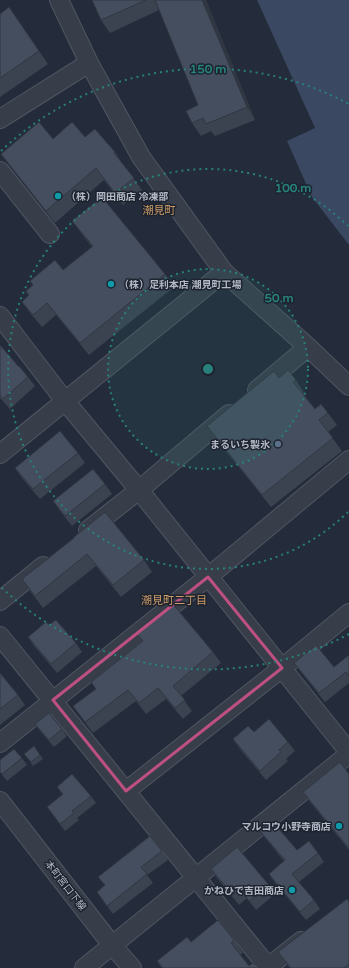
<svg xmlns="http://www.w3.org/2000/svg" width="349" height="968" font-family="'Varela Round','Noto Sans JP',sans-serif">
	<rect width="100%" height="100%" fill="#242b3a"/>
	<path fill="#3a4862" d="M 257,0 L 349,0 L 349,245 L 312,197 L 287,141 L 315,128 Z"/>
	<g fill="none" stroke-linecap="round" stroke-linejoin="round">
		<g stroke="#505662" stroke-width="20">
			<path id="minor" d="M 59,0 L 89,63 L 141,157 L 224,272 L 308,347 L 349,386
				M 0,119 L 89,63
				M 0,171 L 50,234
				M 0,316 L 65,401 L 139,490 L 349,752
				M 257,390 L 308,347
				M 0,454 L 224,272
				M 88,530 L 139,490 L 229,414
				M 0,601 L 43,566
				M 0,636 L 269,968
				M 0,743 L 208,577 L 349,460
				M 126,791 L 282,668 L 349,613
				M 0,801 L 112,945 L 132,968
				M 268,967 L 301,941
				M 84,968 L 349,754"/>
		</g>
		<use href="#minor" stroke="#373e4a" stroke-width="18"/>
	</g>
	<path fill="#3b4351" d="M 92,0 L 206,0 L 255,120 L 215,136 L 211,131 L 201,136 L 192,123 L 198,105 L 159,10 L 110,33 L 101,20 Z
		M 9,7 L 48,64 L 0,97 L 0,14 Z
		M 85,137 L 115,152 L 123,164 L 142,190 L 123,205 L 104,180 L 55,223 L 10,166 L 1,154 L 53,139 Z
		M 72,221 L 165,274 L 174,287 L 89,355 L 56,315 L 42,327 L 31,314 L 22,302 L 29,296 L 26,291 L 33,285 L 30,281 L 63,270 L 92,247 L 81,233 Z
		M 0,345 L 19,367 L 28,377 L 35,386 L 10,409 L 0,398 Z
		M 279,378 L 296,380 L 304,393 L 303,394 L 315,409 L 328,413 L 337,425 L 328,432 L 342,451 L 271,507 L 216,439 L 207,426 Z
		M 78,453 L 85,463 L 40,499 L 22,478 L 15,468 Z
		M 105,484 L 112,494 L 72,526 L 60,511 L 53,501 Z
		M 74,538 L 144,560 L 152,572 L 121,597 L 96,566 L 43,608 L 30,591 L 22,579 Z
		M 49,625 L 76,643 L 82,652 L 57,673 L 34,646 L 28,637 Z
		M 135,632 L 213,652 L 221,663 L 181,696 L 192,711 L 183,719 L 166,699 L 146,714 L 136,701 L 93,733 L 73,706 L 96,689 L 91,682 L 142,641 Z
		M 349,655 L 349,683 L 325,702 L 301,672 L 294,663 L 334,667 Z
		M 0,673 L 18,695 L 25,705 L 0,725 Z
		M 35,724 L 62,729 L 67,736 L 54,747 L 40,731 Z
		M 254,732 L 288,742 L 295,751 L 286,759 L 288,761 L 266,780 L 239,748 L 233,739 Z
		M 34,746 L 43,759 L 33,766 L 27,757 Z
		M 22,758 L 27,765 L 7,781 L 0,772 L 0,760 Z
		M 349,774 L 349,850 L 310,802 L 303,792 Z
		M 57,787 L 91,796 L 96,803 L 77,818 L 79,820 L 65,831 L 52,814 L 63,795 Z
		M 260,831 L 297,850 L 318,853 L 324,862 L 299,882 L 314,900 L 320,909 L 306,920 L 275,883 L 269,874 L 284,861 L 266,839 Z
		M 162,851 L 168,860 L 147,875 L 153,883 L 113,914 L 97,892 L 105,886 L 98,877 Z
		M 211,869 L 269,885 L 275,894 L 256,910 L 247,898 L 239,905 L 217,878 Z
		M 349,902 L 349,968 L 290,968 L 278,952 Z
		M 234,940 L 243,953 L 240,955 L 249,966 L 260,968 L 162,968 L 157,961 L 191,942 Z"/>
	<path fill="#303742" d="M 202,0 L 206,0 L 255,120 L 247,107 Z"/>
	<path fill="#454e5e" stroke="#303742" d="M 92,0 L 146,0 L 101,20 Z
		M 155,0 L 202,0 L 247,107 L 206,124 L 203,118 L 192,123 L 186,111 L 198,105 Z
		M 9,7 L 39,51 L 0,78 L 0,14 Z
		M 39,122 L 53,139 L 72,122 L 85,137 L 95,129 L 115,152 L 114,153 L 134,178 L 115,193 L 96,168 L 46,211 L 1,154 Z
		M 102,197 L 165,274 L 80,343 L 47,303 L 33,315 L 22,302 L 29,295 L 26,291 L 33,285 L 30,281 L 55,260 L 63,270 L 93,246 L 72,221 Z
		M 0,345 L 19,367 L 19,366 L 28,377 L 3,399 L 0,395 Z
		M 288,370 L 296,380 L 293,382 L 315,409 L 321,404 L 328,413 L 319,420 L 333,438 L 262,495 L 207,426 L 274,371 L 279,378 Z
		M 60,431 L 78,453 L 33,489 L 15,468 Z
		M 93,469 L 105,484 L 65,516 L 53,501 Z
		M 105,512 L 144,560 L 113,585 L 87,554 L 35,596 L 22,579 L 74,538 L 74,537 Z
		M 172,603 L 213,652 L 173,686 L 185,700 L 175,708 L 158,688 L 139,703 L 128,690 L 85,722 L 73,706 L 96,689 L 91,682 L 143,641 L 135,632 Z
		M 56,620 L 76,643 L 51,664 L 28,637 L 46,622 L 49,625 Z
		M 316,645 L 334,667 L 349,655 L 349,676 L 346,672 L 319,693 L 294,663 Z
		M 0,673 L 18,695 L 0,709 Z
		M 49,713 L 62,729 L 49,740 L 35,724 Z
		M 269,719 L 288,742 L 279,750 L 281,752 L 260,771 L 233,739 L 248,726 L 254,732 Z
		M 34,746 L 40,755 L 31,762 L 24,754 Z
		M 14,749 L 22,758 L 2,774 L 0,772 L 0,760 Z
		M 340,762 L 349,774 L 349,847 L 348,847 L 303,792 Z
		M 72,774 L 91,796 L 72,811 L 74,813 L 60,824 L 47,807 L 63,794 L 57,787 Z
		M 272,821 L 297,850 L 309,841 L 318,853 L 292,874 L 314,900 L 300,912 L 269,874 L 285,860 L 260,831 Z
		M 150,836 L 162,851 L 141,867 L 147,874 L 107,906 L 97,892 L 105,885 L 98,877 Z
		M 237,847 L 269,885 L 249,901 L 240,889 L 233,895 L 211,869 Z
		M 347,899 L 349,902 L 349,964 L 344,968 L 291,968 L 278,952 Z
		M 218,920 L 234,940 L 231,943 L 249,966 L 253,963 L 258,966 L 260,968 L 163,968 L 157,961 L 187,937 L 191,942 Z"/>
	<path fill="none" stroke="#bd5080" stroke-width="3" stroke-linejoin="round" d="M 208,577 L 282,668 L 126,791 L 53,700 Z"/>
	<circle cx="208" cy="369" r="100" fill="#28807b" fill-opacity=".12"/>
	<g fill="none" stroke="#28807b" stroke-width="2" stroke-dasharray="2 4">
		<circle cx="208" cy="369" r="100"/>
		<path d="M348 512A200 200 0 1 1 348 226"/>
		<path d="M349 634A300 300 0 0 1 1 587M1 151A300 300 0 0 1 349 104"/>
	</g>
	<g fill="#0f9aa8" stroke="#1d232f" stroke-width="1.5">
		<circle cx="58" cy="196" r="4"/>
		<circle cx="111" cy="284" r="4"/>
		<circle cx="339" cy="826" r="4"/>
		<circle cx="292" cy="890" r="4"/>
	</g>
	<circle fill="#5c6f8a" stroke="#1d232f" stroke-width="1.5" cx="278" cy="444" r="4"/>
	<g text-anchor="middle" stroke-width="3" stroke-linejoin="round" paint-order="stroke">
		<g font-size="10" font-weight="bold" fill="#b3b9c6" stroke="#1d232f" text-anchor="end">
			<text x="66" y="200" text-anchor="start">（株）岡田商店 冷凍部</text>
			<text x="119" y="288" text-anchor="start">（株）足利本店 潮見町工場</text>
			<text x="270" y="448">まるいち製氷</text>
			<text x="331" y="830">マルコウ小野寺商店</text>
			<text x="284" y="894">かねひで吉田商店</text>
		</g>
		<g font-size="10" fill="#b3b9c6" stroke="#1d232f">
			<text transform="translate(66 885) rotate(52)" y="4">本町宮口下線</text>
		</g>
		<g font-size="11" fill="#cd9b67" stroke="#1d232f">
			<text x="159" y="214">潮見町</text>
			<text x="174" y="604">潮見町二丁目</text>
		</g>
	</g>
	<circle cx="208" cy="369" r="6" fill="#28807b" stroke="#1d232f" stroke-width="2"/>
	<g font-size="12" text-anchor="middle" font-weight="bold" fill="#28807b" stroke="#1d232f" stroke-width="3" stroke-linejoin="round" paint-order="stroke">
		<text x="208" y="73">150 m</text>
		<text x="293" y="192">100 m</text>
		<text x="279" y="302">50 m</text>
	</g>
</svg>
